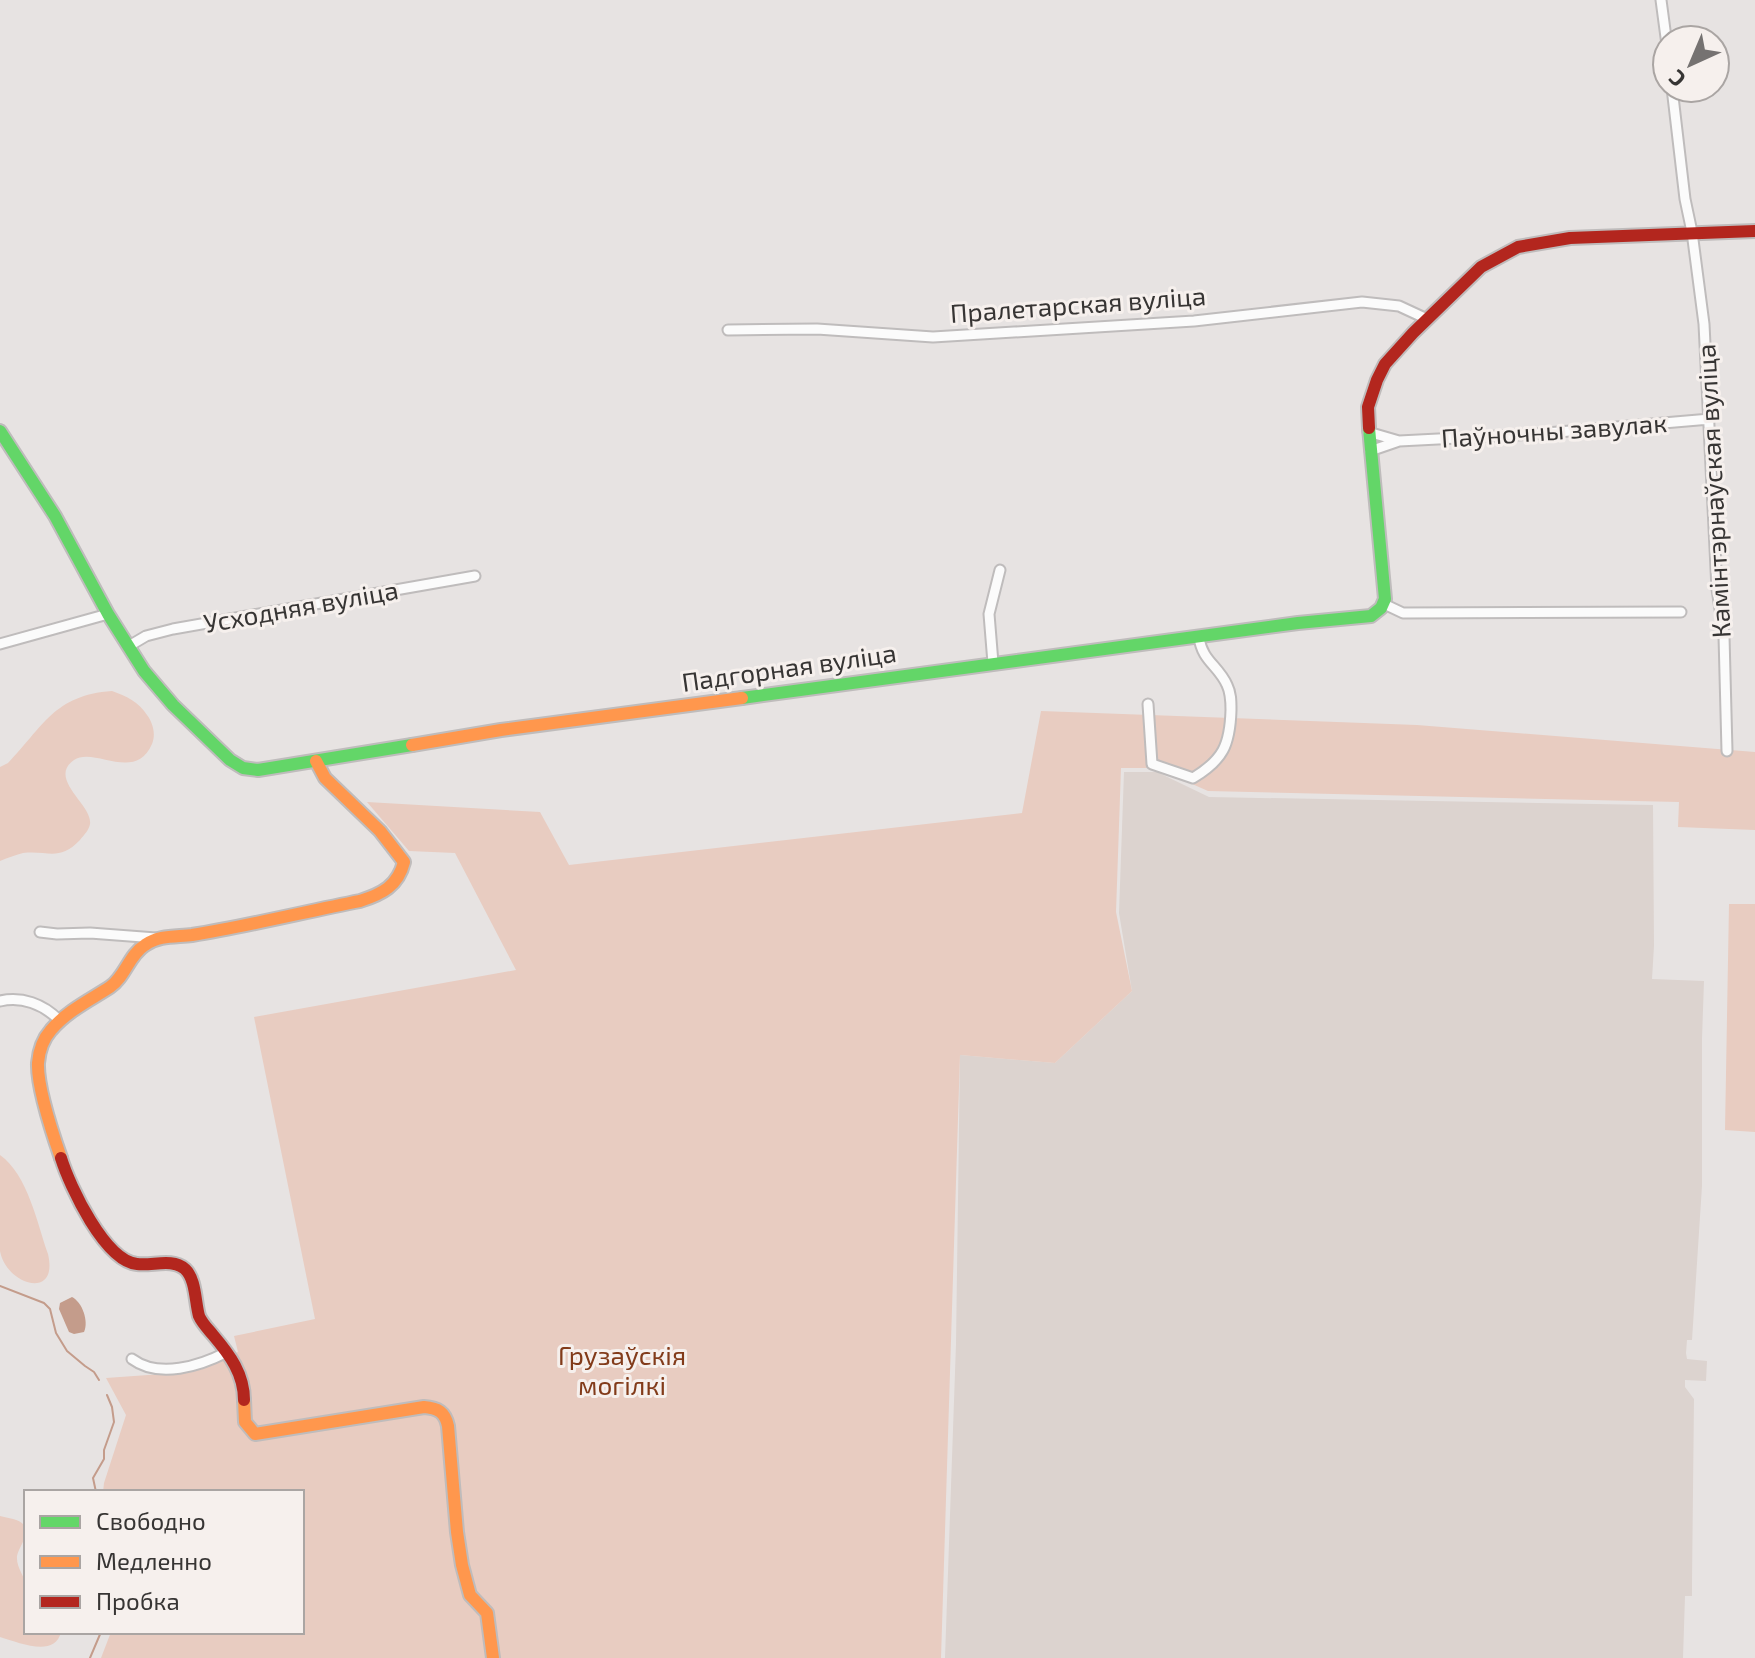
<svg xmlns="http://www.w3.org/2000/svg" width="1755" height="1658" font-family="'Exo 2',sans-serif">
	<rect width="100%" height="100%" fill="#e7e3e2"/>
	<path fill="#dcd3cf" d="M 1124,772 L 1157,772 L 1209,797 L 1653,805 L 1654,946 L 1652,979 L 1704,981 L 1702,1039 L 1702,1186 L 1692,1340 L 1687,1340 L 1686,1353 L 1687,1359 L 1707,1361 L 1706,1381 L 1685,1380 L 1685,1387 L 1694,1399 L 1692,1582 L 1692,1596 L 1685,1596 L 1683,1658 L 945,1658 L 956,1344 L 960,1055 L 1055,1063 L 1132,991 L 1119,913 Z"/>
	<path fill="#e8ccc1" d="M 112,691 C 126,696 139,702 147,715 C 153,723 156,734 152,744 C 135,783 94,746 74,760 C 47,779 93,805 90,824 C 89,830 84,835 80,840 C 59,862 48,850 23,853 C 15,855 7,858 0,861 L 0,767 L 8,763 C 43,727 54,695 112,691 Z
		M 1041,711 L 1417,725 L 1755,752 L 1755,830 L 1678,827 L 1679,802 L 1208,791 L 1156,768 L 1121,768 L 1116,912 L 1132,991 L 1055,1063 L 960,1055 L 941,1658 L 101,1658 L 111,1632 L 302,1632 L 302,1492 L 103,1492 L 104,1483 L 126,1415 L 106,1378 L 190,1372 L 238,1352 L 234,1336 L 315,1319 L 254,1017 L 516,970 L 455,853 L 409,851 L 367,802 L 540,812 L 569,865 L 1022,813 Z
		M 1729,904 L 1755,904 L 1755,1132 L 1725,1130 Z
		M 0,1155 C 28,1175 37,1223 48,1254 C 59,1301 6,1285 0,1251 C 0,1244 0,1234 0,1226 C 0,1202 0,1179 0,1155 Z
		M 0,1516 C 8,1518 19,1519 24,1525 C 30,1535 19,1546 17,1556 C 16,1568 25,1576 26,1586 C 27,1601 26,1617 26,1632 L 61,1632 C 55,1658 20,1643 0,1637 Z"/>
	<path fill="#c49c8b" d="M 72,1297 C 82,1302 89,1321 84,1332 L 74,1334 L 69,1332 L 59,1309 L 60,1303 Z"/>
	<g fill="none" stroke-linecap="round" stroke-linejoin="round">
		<path stroke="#c49c8b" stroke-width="2" d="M 0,1286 L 44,1303 L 50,1309 L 56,1333 L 67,1351 L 85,1366 L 94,1372 L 99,1380
			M 96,1492 L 93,1478 L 104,1459 L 104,1450 L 114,1422 L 112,1407 L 107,1395
			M 90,1658 L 101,1632"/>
		<g stroke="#bfbcbc" stroke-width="13">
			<path id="street" d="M 1661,0 L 1667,45
				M 1672,88 L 1685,199 L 1692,232 L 1704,324 L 1717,589 L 1724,636 L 1727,751
				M 728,330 L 817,329 L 933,337 L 1194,321 L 1362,302 L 1399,306 L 1427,319
				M 1368,432 L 1399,441 L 1535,434 L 1710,419
				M 1370,451 L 1399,441
				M 1384,604 L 1403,613 L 1681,612
				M 0,644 L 108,614
				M 129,646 L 146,636 L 173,629 L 475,576
				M 993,663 L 989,614 L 1000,570
				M 1148,704 L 1152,764 L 1193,778 C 1223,760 1230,745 1231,710 C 1231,701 1231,693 1227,685 C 1218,665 1202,661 1199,637
				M 40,932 L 57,934 L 90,933 L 156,938
				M 0,1001 C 22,996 43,1004 59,1020
				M 132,1359 C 159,1379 200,1366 227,1352"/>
		</g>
		<g stroke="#bfbcbc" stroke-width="16">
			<path id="fast" d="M 0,431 L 55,516 L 108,614 L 144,671 L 173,705 L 230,760 L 243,768 L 258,770 L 412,745
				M 742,698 L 1298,623 L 1371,616 L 1381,608 L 1385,599 L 1369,428"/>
		</g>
		<g stroke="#bfbcbc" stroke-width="16">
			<path id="slow" d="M 412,745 L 501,730 L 742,698
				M 61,1158 C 53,1135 37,1087 38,1063 C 39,1051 43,1039 51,1030 C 67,1011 90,1000 110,987 C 125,977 129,955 145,945 C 159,935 176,937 192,935 C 248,926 304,912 360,901 C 382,894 398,886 404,862 L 380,831 L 325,778 L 316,761
				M 244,1400 L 245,1422 L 255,1434 L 424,1407 C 438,1408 445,1412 448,1426 L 457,1532 L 462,1565 L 470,1595 L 487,1613 L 493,1658"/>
		</g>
		<g stroke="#bfbcbc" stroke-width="16">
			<path id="jam" d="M 1369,428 L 1368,407 L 1377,380 L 1385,364 L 1413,333 L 1481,267 L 1518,247 L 1570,238 L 1755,231
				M 61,1158 C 70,1187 105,1261 137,1264 C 153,1266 172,1258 185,1269 C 196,1279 195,1302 199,1316 C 202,1323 208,1329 213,1335 C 230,1355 244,1374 244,1400"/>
		</g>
		<use href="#street" stroke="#fbfbfb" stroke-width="9"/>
		<use href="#fast" stroke="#63d668" stroke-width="12"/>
		<use href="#slow" stroke="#ff974d" stroke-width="12"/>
		<use href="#jam" stroke="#b3261e" stroke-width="12"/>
	</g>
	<g text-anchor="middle" stroke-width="6" stroke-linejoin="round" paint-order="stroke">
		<g font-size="26" fill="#373534" stroke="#f6f0ed">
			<text transform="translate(1078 305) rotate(-4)" y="9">Пралетарская вуліца</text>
			<text transform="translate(1554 431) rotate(-4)" y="9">Паўночны завулак</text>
			<text transform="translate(1714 491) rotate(-93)" y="9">Камінтэрнаўская вуліца</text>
			<text transform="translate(301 607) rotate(-10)" y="9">Усходняя вуліца</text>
			<text transform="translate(789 668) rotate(-8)" y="9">Падгорная вуліца</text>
		</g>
		<g font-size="26" fill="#823b1a" stroke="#f6f0ed">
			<text x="622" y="1365">Грузаўскія<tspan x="622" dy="30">могілкі</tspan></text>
		</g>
	</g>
	<rect x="24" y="1490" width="280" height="144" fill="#f6f0ed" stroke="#aaa5a3" stroke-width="2"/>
	<rect x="40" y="1516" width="40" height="12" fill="#63d668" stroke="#aaa5a3" stroke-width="2"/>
	<text x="96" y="1530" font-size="24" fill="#373534">Свободно</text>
	<rect x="40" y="1556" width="40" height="12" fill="#ff974d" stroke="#aaa5a3" stroke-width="2"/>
	<text x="96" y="1570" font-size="24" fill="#373534">Медленно</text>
	<rect x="40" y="1596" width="40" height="12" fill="#b3261e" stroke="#aaa5a3" stroke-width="2"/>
	<text x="96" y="1610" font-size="24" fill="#373534">Пробка</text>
	<g transform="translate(1691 64) rotate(224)"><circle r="38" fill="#f6f0ed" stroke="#aaa5a3" stroke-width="2"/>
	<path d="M0-6L14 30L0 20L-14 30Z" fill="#757271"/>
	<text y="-12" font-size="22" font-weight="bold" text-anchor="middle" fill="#373534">С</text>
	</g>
</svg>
